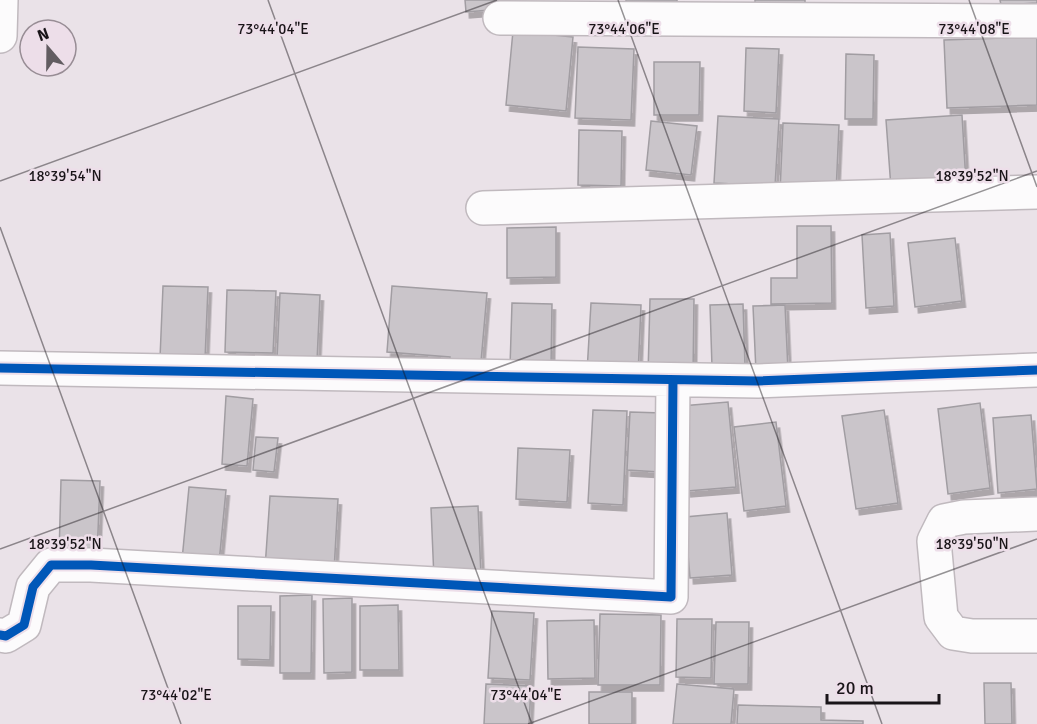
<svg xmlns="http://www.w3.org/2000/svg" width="1037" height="724" font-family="Signika,sans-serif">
	<defs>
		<filter id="shadow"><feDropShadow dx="3.5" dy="6" stdDeviation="0" flood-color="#0004"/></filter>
	</defs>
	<rect width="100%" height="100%" fill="#eae2e8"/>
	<path fill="#cac5ca" stroke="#a19da2" stroke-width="1.5" filter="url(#shadow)" d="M 465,0 L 501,0 L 502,9 L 466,12 Z
		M 626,0 L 677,0 L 677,5 L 626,4 Z
		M 755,0 L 805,0 L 805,11 L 755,10 Z
		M 1000,0 L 1037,0 L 1037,3 L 1001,5 Z
		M 513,31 L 573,37 L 566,111 L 506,105 Z
		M 1037,37 L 1037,105 L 947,108 L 944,40 Z
		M 578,47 L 634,49 L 631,120 L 575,118 Z
		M 746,48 L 779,49 L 776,113 L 744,111 Z
		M 846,54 L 874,55 L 873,119 L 845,119 Z
		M 654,62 L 700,62 L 699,115 L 654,115 Z
		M 962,115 L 966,183 L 891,188 L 886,120 Z
		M 718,116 L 779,119 L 775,186 L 714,183 Z
		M 651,121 L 697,126 L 691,175 L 646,170 Z
		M 783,123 L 839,125 L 836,193 L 780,192 Z
		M 579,130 L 622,131 L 621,186 L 578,185 Z
		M 797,226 L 831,226 L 832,303 L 771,304 L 771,278 L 797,278 Z
		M 556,227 L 556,277 L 507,278 L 507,228 Z
		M 890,233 L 894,306 L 866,308 L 862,235 Z
		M 955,238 L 962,301 L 915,307 L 908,243 Z
		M 163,286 L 208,287 L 205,359 L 160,358 Z
		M 392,286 L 487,293 L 480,373 L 449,371 L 450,357 L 387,352 Z
		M 227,290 L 276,291 L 273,353 L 225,352 Z
		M 280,293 L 320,295 L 317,361 L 277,359 Z
		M 650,299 L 694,299 L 693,375 L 648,374 Z
		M 512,303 L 552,304 L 551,368 L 510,367 Z
		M 591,303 L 641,305 L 638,375 L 587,372 Z
		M 743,304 L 745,366 L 712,367 L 710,305 Z
		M 785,305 L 788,371 L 756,372 L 753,306 Z
		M 226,396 L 253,399 L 247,466 L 222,464 Z
		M 728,402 L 736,487 L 687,491 L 681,406 Z
		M 980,403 L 990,488 L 948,494 L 938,409 Z
		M 593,410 L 627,411 L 623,505 L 588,503 Z
		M 884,410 L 898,503 L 856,509 L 842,416 Z
		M 630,412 L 663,413 L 660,472 L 627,470 Z
		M 1031,415 L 1037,489 L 998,493 L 993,418 Z
		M 776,422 L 786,506 L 744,511 L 734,427 Z
		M 256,437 L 278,438 L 274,472 L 253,470 Z
		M 518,448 L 570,450 L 567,502 L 516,499 Z
		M 61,480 L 100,481 L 97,557 L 59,556 Z
		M 189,487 L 226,490 L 219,563 L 182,560 Z
		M 270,496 L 338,499 L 334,571 L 265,568 Z
		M 478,506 L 481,576 L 434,579 L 431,508 Z
		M 727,513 L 732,575 L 690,578 L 685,517 Z
		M 312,595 L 311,673 L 280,673 L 280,596 Z
		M 352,598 L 352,672 L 324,673 L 323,599 Z
		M 398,605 L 399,670 L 360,670 L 360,606 Z
		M 238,606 L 271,606 L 270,660 L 238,659 Z
		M 492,611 L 534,613 L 530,680 L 488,678 Z
		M 600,614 L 661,615 L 660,685 L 598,685 Z
		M 677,619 L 712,619 L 711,678 L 676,677 Z
		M 594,620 L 595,678 L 548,679 L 547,621 Z
		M 716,622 L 749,622 L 748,684 L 714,684 Z
		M 984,683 L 1011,683 L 1012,724 L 985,724 Z
		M 486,684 L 531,686 L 529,724 L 484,724 Z
		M 677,684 L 734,689 L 731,724 L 673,724 Z
		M 589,692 L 632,692 L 632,724 L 589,724 Z
		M 738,705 L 821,707 L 821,720 L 863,721 L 863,724 L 737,724 Z"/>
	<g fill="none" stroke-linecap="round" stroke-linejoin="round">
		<g stroke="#c0b9be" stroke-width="36">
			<path id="minor" d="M 500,18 L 1037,21
				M 0,36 L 1,0
				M 483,208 L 1037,192
				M 0,368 L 758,381 L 1037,370
				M 1037,514 L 964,517 L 944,521 L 934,541 L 941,617 L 953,633 L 972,636 L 1037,636
				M 0,635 L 6,636 L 24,625 L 33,587 L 51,565 L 91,565 L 671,597 L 673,380"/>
		</g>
		<use href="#minor" stroke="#fcfbfc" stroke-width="33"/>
		<g stroke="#eddee9" stroke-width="13">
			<path id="cycleway" d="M 0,368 L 758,381 L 1037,370
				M 0,635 L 6,636 L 24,625 L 33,587 L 51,565 L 91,565 L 671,597 L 673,380"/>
		</g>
		<use href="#cycleway" stroke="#0057b8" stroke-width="9"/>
	</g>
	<path fill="none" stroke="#191418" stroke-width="1.5" stroke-opacity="0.45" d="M 268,0 L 532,724M 618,0 L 882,724M 969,0 L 1037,187M 0,181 L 497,0M 0,227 L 181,724M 0,549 L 1037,171M 528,724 L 1037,539"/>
	<g font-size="15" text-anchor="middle" fill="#191418" stroke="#eddee9" stroke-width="5" stroke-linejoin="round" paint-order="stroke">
		<text x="273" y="34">73°44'04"E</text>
		<text x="624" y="34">73°44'06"E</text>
		<text x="974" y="34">73°44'08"E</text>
		<text x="65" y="181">18°39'54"N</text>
		<text x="972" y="181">18°39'52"N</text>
		<text x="65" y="549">18°39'52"N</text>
		<text x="972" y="549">18°39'50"N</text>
		<text x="176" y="700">73°44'02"E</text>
		<text x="526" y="700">73°44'04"E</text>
	</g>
	<g transform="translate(48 48) rotate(340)"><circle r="28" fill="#eddee9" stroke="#988d95" stroke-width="1.5"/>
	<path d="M0-4.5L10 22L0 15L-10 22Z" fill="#625c61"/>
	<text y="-9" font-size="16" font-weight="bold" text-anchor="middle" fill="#191418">N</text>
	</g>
	<path d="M827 694v9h112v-9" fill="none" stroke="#191418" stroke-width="3"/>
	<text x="836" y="694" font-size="18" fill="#191418" stroke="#eddee9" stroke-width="4.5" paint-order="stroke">20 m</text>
</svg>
